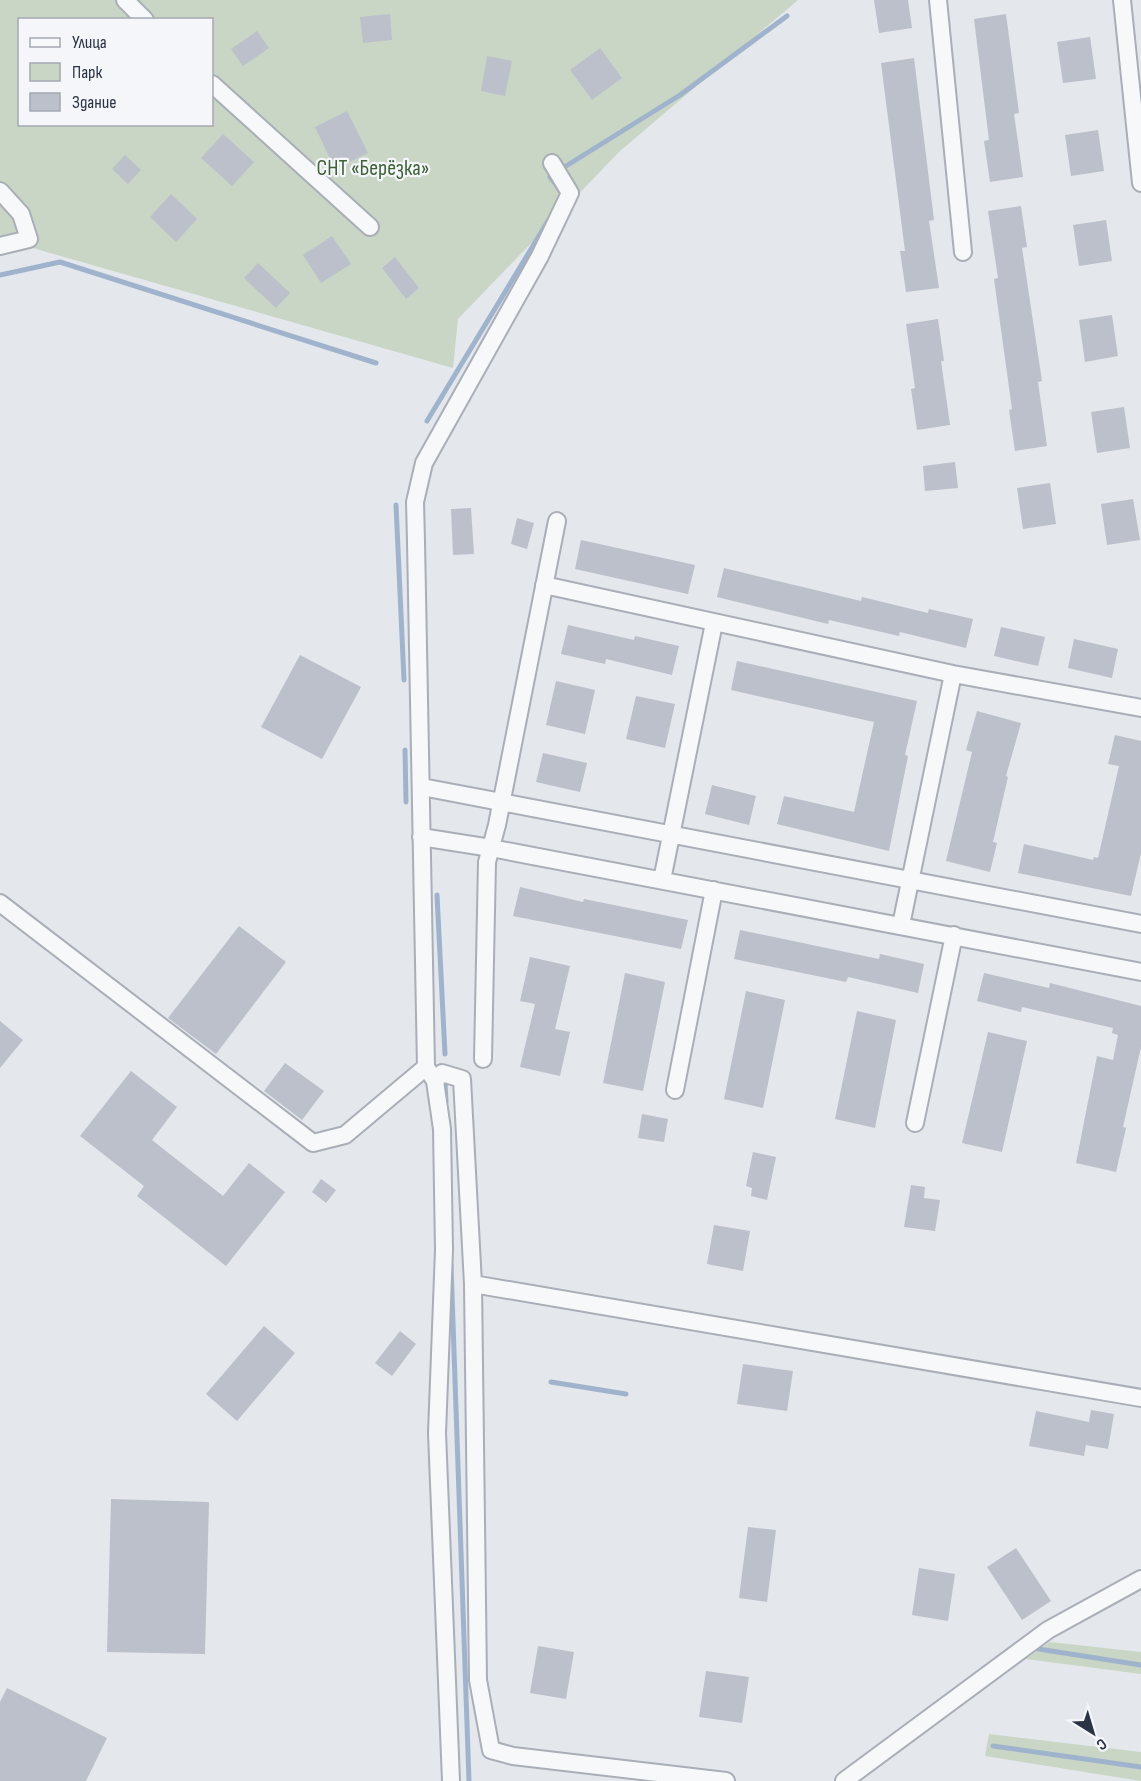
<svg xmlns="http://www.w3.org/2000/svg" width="1141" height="1781" font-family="'Sofia Sans Condensed',sans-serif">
	<rect width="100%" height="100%" fill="#e4e7ec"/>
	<path fill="#c9d6c5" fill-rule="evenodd" d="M 0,0 L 798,0 L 620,151 L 458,319 L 453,368 L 22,245 L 0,252 ZM 20,20 L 212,20 L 212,124 L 20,124 Z
		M 1050,1642 L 1141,1652 L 1141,1674 L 1026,1659 Z
		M 989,1734 L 1141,1752 L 1141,1781 L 985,1756 Z"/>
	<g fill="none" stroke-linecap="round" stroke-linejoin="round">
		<path stroke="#9fb4cc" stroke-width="5" d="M 566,166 L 680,95 L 787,16
			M 550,177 L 558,187
			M 0,275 L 60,262 L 376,363
			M 427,421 L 548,221
			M 396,505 L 404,680
			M 405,750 L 406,802
			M 437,895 L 445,1054
			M 445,1083 L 446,1102
			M 451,1265 L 469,1781
			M 551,1382 L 626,1394
			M 1032,1648 L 1141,1665
			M 993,1746 L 1141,1767"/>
	</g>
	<path fill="#bbc0ca" d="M 874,0 L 908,0 L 912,28 L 879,33 Z
		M 390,14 L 392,40 L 363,43 L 360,17 Z
		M 1006,14 L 1019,113 L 1014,114 L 1023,177 L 990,182 L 984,141 L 989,140 L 974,19 Z
		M 257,31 L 269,48 L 243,66 L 231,49 Z
		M 1090,37 L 1096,79 L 1063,83 L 1057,42 Z
		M 600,48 L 622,78 L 592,100 L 570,70 Z
		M 487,56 L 512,61 L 505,96 L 481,91 Z
		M 914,58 L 934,220 L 929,221 L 939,288 L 906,292 L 900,251 L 905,251 L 881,63 Z
		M 347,111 L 368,153 L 335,169 L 315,127 Z
		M 1098,130 L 1104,171 L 1071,176 L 1065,135 Z
		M 223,134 L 254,162 L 232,186 L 201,158 Z
		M 125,155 L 141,170 L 128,184 L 112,169 Z
		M 171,194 L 197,219 L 176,242 L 150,217 Z
		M 1021,206 L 1027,247 L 1022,248 L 1042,381 L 1038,382 L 1047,446 L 1015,451 L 1009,410 L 1012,409 L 994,279 L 998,278 L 988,211 Z
		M 1106,220 L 1112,261 L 1079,266 L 1073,225 Z
		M 332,236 L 351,264 L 321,283 L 303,255 Z
		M 395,257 L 419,288 L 406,299 L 382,268 Z
		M 258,263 L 290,293 L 276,308 L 244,278 Z
		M 1112,315 L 1118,356 L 1085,362 L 1079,320 Z
		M 938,319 L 944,361 L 941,361 L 950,425 L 917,430 L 911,389 L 915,388 L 906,324 Z
		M 1124,407 L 1130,448 L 1097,453 L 1091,412 Z
		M 955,462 L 958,488 L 925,491 L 923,466 Z
		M 1050,483 L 1056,524 L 1023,529 L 1017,488 Z
		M 1133,499 L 1140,540 L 1107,545 L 1101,504 Z
		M 471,508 L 474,554 L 453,555 L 451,509 Z
		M 517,518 L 534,523 L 527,549 L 511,544 Z
		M 581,540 L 695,565 L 688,594 L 575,569 Z
		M 724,568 L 861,601 L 862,597 L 928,613 L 929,609 L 973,619 L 966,648 L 900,632 L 899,636 L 829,620 L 828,624 L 717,597 Z
		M 568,625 L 634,640 L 635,636 L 679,646 L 672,675 L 606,659 L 605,664 L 561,654 Z
		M 1001,627 L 1045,637 L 1038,666 L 994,656 Z
		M 1074,639 L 1118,649 L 1112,678 L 1068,668 Z
		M 300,655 L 361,687 L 322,759 L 261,727 Z
		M 737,661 L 917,701 L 905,755 L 908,756 L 889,851 L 777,824 L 784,796 L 854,812 L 874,722 L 731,690 Z
		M 556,681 L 595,690 L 585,734 L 546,725 Z
		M 636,696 L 675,704 L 665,748 L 626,739 Z
		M 977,711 L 1021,723 L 1006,776 L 1008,777 L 993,842 L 997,843 L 990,872 L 946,861 L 972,752 L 966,750 Z
		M 1115,735 L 1141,741 L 1141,853 L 1131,896 L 1018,873 L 1024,844 L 1093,860 L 1094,857 L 1098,858 L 1119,766 L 1108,764 Z
		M 543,753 L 587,763 L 580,792 L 536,782 Z
		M 712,785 L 756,796 L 749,825 L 705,814 Z
		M 520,887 L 583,902 L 584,899 L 688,920 L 681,949 L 513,916 Z
		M 239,926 L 286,962 L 216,1054 L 168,1018 Z
		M 740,930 L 879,959 L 880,954 L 924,964 L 918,993 L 848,977 L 846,982 L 734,959 Z
		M 530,957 L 570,966 L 555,1029 L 570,1032 L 560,1076 L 520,1067 L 535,1004 L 520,1001 Z
		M 625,973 L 665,982 L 643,1091 L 603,1083 Z
		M 984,973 L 1049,988 L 1050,983 L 1141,1006 L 1141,1047 L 1123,1127 L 1126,1128 L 1116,1172 L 1076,1163 L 1097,1056 L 1113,1060 L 1118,1035 L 1112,1033 L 1113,1028 L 1022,1007 L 1021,1012 L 977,1001 Z
		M 746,991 L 785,1000 L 763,1108 L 724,1099 Z
		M 857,1011 L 896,1020 L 875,1128 L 835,1119 Z
		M 0,1021 L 23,1040 L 0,1068 Z
		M 988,1032 L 1027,1041 L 1002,1152 L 962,1143 Z
		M 285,1063 L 324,1091 L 302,1120 L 264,1091 Z
		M 131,1071 L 177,1107 L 152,1140 L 223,1196 L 249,1163 L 285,1192 L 226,1266 L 137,1196 L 144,1186 L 80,1136 Z
		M 642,1114 L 668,1119 L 664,1142 L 638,1138 Z
		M 753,1152 L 776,1157 L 767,1200 L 751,1196 L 752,1188 L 746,1186 Z
		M 321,1179 L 336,1190 L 326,1203 L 312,1192 Z
		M 911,1185 L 925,1187 L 924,1198 L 940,1200 L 935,1231 L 904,1227 Z
		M 714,1225 L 750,1231 L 743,1271 L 707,1264 Z
		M 264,1326 L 295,1353 L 237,1421 L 206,1394 Z
		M 400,1331 L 416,1344 L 392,1376 L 375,1363 Z
		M 743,1364 L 793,1371 L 787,1411 L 737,1404 Z
		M 1091,1410 L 1114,1414 L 1108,1449 L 1086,1445 L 1084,1456 L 1029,1446 L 1036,1411 L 1089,1422 Z
		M 111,1499 L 209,1502 L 205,1654 L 107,1652 Z
		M 748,1527 L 776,1530 L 767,1602 L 739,1598 Z
		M 1016,1548 L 1051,1601 L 1022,1620 L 987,1567 Z
		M 919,1568 L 955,1574 L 948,1621 L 912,1615 Z
		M 538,1646 L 574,1652 L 566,1699 L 530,1693 Z
		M 706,1671 L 749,1677 L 742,1723 L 699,1717 Z
		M 7,1688 L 107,1738 L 86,1781 L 0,1781 L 0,1702 Z"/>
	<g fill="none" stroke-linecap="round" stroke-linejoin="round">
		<g stroke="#a9aeb7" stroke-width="20">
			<path id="street" d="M 125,0 L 145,20
				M 938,0 L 963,252
				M 1122,0 L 1141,183
				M 212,84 L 370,227
				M 552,163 L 570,193 L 540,256 L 424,463 L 415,502 C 420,690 422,878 426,1067 L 435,1081 L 442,1073 L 462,1079 L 473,1284 L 478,1680 L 491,1750 L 513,1756 L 726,1781
				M 0,191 L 21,214 L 29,239 L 0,246
				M 544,585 L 953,674 L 1141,708
				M 422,787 L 1141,924
				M 421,837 L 491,848 L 1141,972
				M 662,880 L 714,623
				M 0,903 L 313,1143 L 345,1135 L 426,1067
				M 901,925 L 953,674
				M 483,1059 L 487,862 L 497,825 L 557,521
				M 435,1081 L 442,1129 L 444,1250 L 437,1433 L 451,1781
				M 675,1090 L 714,890
				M 915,1123 L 954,935
				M 473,1284 L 1141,1398
				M 844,1781 L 1048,1630 L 1141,1579"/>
		</g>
		<use href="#street" stroke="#f7f8fa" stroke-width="16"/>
	</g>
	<g text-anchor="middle" stroke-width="4.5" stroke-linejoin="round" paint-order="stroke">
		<g font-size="22" fill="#3f6138" stroke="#f4f6f9">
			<text x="373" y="175">СНТ «Берёзка»</text>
		</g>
	</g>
	<rect x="18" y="18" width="195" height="108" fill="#f4f6f9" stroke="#a4a8b1" stroke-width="1.5"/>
	<rect x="30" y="38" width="30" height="9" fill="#f7f8fa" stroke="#a4a8b1" stroke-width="1.5"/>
	<text x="72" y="48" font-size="18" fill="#2b3445">Улица</text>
	<rect x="30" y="63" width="30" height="18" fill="#c9d6c5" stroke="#a4a8b1" stroke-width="1.5"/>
	<text x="72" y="78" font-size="18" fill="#2b3445">Парк</text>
	<rect x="30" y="93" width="30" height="18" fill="#bbc0ca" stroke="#a4a8b1" stroke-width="1.5"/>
	<text x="72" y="108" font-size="18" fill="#2b3445">Здание</text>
	<g transform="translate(1093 1733) rotate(143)" stroke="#f4f6f9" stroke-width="4.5" paint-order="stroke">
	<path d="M0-4.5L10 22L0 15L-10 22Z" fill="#2b3445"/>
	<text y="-9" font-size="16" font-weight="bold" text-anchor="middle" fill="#2b3445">С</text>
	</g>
</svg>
